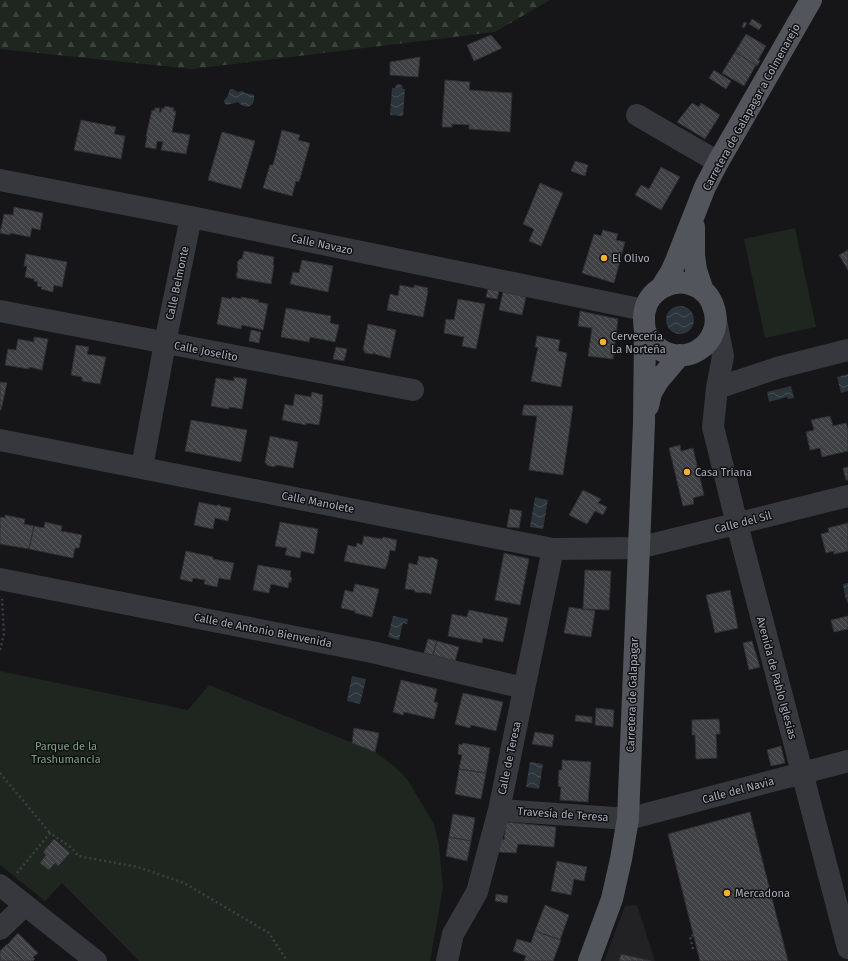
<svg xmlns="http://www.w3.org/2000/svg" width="848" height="961" font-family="'Fira Sans',sans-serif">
	<defs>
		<pattern id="forest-firs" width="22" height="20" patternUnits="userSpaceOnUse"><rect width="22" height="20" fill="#1e261f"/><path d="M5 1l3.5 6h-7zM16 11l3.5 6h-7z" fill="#3c433d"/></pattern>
		<pattern id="water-waves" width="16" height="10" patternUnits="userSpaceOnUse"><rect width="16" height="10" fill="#2c353c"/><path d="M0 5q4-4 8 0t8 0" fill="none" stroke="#485056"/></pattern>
		<pattern id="building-back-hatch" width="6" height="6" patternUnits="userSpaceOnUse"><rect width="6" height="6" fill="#404145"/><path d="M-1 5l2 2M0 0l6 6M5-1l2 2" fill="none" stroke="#595a5e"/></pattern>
	</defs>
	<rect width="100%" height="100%" fill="#161618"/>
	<path fill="#222225" d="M 637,905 L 655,961 L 604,961 L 625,906 Z"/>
	<path fill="url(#forest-firs)" d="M 0,0 L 550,0 L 495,32 L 192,69 L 0,49 Z"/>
	<path fill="#1e261f" d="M 795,228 L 816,327 L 765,338 L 744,239 Z
		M 0,671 L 188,710 L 209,685 L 375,752 L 394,766 L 407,779 L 434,824 L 439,845 L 443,888 L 430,961 L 139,961 L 62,883 L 45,901 L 0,865 Z"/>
	<path fill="url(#water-waves)" d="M 397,84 L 402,85 L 403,89 L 405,89 L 403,116 L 390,115 L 392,88 L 395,88 Z
		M 231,89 L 233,89 L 237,92 L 242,91 C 247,95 250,93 254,95 C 255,101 252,109 244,106 C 242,106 240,104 238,102 L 227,105 C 220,101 227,99 228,95 C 229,93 229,92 229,90 Z
		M666 320a14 14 0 1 1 28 0a14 14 0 1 1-28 0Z
		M 848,374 L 848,391 L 841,393 L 837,377 Z
		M 791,386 L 794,398 L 788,399 L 787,397 L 769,402 L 767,392 Z
		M 535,497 L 548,500 L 543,529 L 530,527 Z
		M 848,583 L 848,604 L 845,596 L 843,584 Z
		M 393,616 L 408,619 L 407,624 L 403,623 L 399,640 L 388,637 Z
		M 352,676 L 366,679 L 360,704 L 347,701 Z
		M 530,762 L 543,764 L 539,789 L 526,787 Z"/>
	<path fill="url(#building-back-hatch)" stroke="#303034" d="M 752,19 L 762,25 L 759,30 L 749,24 Z
		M 744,22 L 747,23 L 744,28 L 742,27 Z
		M 746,34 L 766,46 L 758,60 L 760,61 L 757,66 L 735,52 Z
		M 491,35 L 502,48 L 474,61 L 467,45 Z
		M 735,52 L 756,65 L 744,86 L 722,73 Z
		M 420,57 L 418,77 L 390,75 L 390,62 Z
		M 714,70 L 731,81 L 726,89 L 709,78 Z
		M 445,80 L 470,82 L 469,90 L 512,93 L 510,132 L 469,129 L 469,125 L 452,124 L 452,127 L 442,127 Z
		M 692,103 L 699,107 L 701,103 L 720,115 L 705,139 L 677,122 Z
		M 165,106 L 174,108 L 173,111 L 176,111 L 172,132 L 190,135 L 186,154 L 161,150 L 163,142 L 157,141 L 156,149 L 145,147 L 147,136 L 146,136 L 152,110 L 154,111 L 155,108 L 160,108 L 159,112 L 161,112 L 162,108 L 164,109 Z
		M 81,120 L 116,127 L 114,134 L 125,136 L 121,159 L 74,150 Z
		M 282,130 L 300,135 L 298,140 L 310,143 L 299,182 L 296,181 L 292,196 L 263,188 L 270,165 L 273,165 Z
		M 222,132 L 255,141 L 241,189 L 208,180 Z
		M 575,161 L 588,165 L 585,176 L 571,171 Z
		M 661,167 L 680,177 L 661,210 L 635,195 L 641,185 L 649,189 Z
		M 540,183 L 563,193 L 541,246 L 529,241 L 534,229 L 523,224 Z
		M 14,207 L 43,213 L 40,230 L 32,228 L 30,237 L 10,233 L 10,235 L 0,233 L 4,214 L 13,215 Z
		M 603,230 L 618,234 L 616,240 L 625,242 L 614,283 L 582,273 L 594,234 L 601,236 Z
		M 848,250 L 848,270 L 839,255 Z
		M 244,251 L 274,257 L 273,265 L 274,265 L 271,284 L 237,278 L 237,276 L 236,276 L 238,269 L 237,267 L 238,261 L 240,259 L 242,259 Z
		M 26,254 L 67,262 L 62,287 L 54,285 L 53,292 L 41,289 L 42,287 L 37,286 L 38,282 L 34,281 L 34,279 L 25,277 L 27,266 L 24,266 Z
		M 302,260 L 333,266 L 328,292 L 290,284 L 293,272 L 299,273 Z
		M 400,285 L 414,288 L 414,285 L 428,288 L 427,290 L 428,291 L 423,317 L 387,310 L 390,294 L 398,296 Z
		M 488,289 L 499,291 L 497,299 L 486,297 Z
		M 503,292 L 526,297 L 522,315 L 499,310 Z
		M 222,297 L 231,299 L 232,297 L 241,299 L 241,297 L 259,300 L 258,302 L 268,304 L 263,330 L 242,325 L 241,329 L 217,324 Z
		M 458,299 L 485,304 L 476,349 L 462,346 L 464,337 L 444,333 L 446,319 L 454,320 Z
		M 286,308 L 331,316 L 330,323 L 339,325 L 335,342 L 310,337 L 309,342 L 281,337 Z
		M 580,311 L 618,319 L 613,359 L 588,356 L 592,328 L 578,326 Z
		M 368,324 L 396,330 L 390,358 L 375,354 L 375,353 L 374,353 L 372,354 L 365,353 L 364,350 L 363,350 Z
		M 251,330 L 261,332 L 259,343 L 249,341 Z
		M 537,336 L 560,340 L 558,351 L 567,353 L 561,387 L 531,381 L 538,347 L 535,347 Z
		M 34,337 L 48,339 L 42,370 L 29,367 L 29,369 L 5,365 L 8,349 L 16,350 L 18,339 L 34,342 Z
		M 76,345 L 89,347 L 87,354 L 106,357 L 100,384 L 82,381 L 82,377 L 71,375 Z
		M 336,347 L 347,349 L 344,361 L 333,359 Z
		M 234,377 L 247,379 L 242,409 L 229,407 L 229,409 L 211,406 L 216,378 L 234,381 Z
		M 0,382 L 7,383 L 1,410 L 0,410 Z
		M 312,392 L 323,395 L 322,401 L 323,401 L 319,425 L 306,423 L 306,425 L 282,420 L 285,404 L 293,406 L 295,394 L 311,397 Z
		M 524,405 L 573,406 L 563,475 L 529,470 L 537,416 L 522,415 Z
		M 830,416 L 833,426 L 846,423 L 848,429 L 848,451 L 822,457 L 820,448 L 810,450 L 806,432 L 814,430 L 811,420 Z
		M 191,420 L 247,430 L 241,462 L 185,451 Z
		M 270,436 L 298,442 L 293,468 L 277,465 L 273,467 L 267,465 L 265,462 Z
		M 680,445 L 681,451 L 693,448 L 704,495 L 693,498 L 694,504 L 683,506 L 669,448 Z
		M 848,467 L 848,480 L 846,480 L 843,468 Z
		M 583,490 L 601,499 L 598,503 L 607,507 L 603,515 L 595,511 L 587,524 L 569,515 Z
		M 199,502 L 217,506 L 217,505 L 220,505 L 220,506 L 231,508 L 228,521 L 215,518 L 213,529 L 194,525 Z
		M 510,509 L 522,511 L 519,528 L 507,527 Z
		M 5,515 L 25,519 L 24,524 L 34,526 L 29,549 L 0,544 L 0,517 L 5,518 Z
		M 45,522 L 62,526 L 61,531 L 82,535 L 79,548 L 75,548 L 73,558 L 29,549 L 34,526 L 44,528 Z
		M 280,522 L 318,529 L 314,554 L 301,551 L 300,558 L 285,555 L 287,548 L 275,546 Z
		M 848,523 L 848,551 L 834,554 L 834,551 L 826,553 L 821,534 L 829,532 L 828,528 Z
		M 364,536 L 382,539 L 383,537 L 397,540 L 395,551 L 390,550 L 388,560 L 388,561 L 385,569 L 344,561 L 348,545 L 356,547 L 357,543 L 362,545 Z
		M 186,551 L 213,557 L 213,559 L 234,563 L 230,580 L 219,578 L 217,587 L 204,584 L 205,580 L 193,578 L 192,582 L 180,579 Z
		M 504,553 L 529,559 L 520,605 L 495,600 Z
		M 419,556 L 429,558 L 431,557 L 438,560 L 431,594 L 422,592 L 421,593 L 415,592 L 414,590 L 405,589 L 409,563 L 417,565 Z
		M 258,565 L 291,571 L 290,577 L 292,578 L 291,582 L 289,582 L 288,588 L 271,584 L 269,593 L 253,590 Z
		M 585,570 L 611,571 L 609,610 L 583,609 Z
		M 355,584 L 379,589 L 372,617 L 355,613 L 355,611 L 341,608 L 345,590 L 353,592 Z
		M 730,590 L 738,628 L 715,633 L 706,595 Z
		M 569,607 L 595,611 L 591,637 L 564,633 Z
		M 469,610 L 508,618 L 503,642 L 483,638 L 482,643 L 448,636 L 452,614 L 467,617 Z
		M 848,616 L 848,629 L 834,632 L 831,620 Z
		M 428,639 L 437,641 L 433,655 L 424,653 Z
		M 437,641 L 459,647 L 455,661 L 433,655 Z
		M 752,641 L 760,667 L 749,670 L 743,643 Z
		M 401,680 L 437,689 L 434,702 L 438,703 L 434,719 L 404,712 L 403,715 L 393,712 Z
		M 463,693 L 503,702 L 496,731 L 471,725 L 470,728 L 455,724 Z
		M 596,708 L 614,710 L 613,727 L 595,725 Z
		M 576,715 L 592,717 L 592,723 L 575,721 Z
		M 719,719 L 720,734 L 716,734 L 717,758 L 696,759 L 695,735 L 692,735 L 692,720 Z
		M 354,728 L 379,733 L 375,752 L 352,743 Z
		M 535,732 L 554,735 L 552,747 L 532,744 Z
		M 463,743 L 490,748 L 486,773 L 459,769 L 462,755 L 458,754 L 459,744 L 462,745 Z
		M 781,746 L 785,763 L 771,766 L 767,750 Z
		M 562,760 L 591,762 L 588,802 L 560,800 L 561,787 L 558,786 L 559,770 L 562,770 Z
		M 459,769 L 486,773 L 481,799 L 455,794 Z
		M 750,812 L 788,961 L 700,961 L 668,834 Z
		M 453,814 L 475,818 L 471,841 L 449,837 Z
		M 506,822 L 556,827 L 554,847 L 518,844 L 516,853 L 498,852 L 501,839 L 504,840 Z
		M 449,837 L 471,841 L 467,861 L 446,856 Z
		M 54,839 L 70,853 L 58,866 L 55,863 L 49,870 L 40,863 L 46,855 L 43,852 Z
		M 557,861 L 587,867 L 584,881 L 574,879 L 571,895 L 551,891 Z
		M 496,894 L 508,896 L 507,903 L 495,901 Z
		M 545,905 L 569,915 L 560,940 L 535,931 Z
		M 535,931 L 561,940 L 553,961 L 524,961 L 526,956 L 513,951 L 517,939 L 531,943 Z
		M 18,933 L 38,953 L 33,957 L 35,959 L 33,961 L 24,961 L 7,945 Z
		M 7,944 L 10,948 L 24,961 L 0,961 L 0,951 Z
		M 621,954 L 651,961 L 619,961 Z"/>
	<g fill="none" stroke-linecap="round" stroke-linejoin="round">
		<path stroke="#3d3f44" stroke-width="2.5" stroke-dasharray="2 3" stroke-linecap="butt" d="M 0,650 L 4,634 L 2,599
			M 0,773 L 50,833
			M 17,873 L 50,833 L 72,848 L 78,856 L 138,867 L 184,883 L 269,933 L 287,961
			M 693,949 L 690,936 L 694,935"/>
		<path stroke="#37383d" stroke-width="22" d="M 637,115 L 718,162
			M 0,180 L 191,217 L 644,310
			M 0,311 L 413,390
			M 716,321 L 723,356 L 717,388 L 713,427 L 737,524 L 848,948
			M 717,388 L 777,368 L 848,350
			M 0,440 L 553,549 L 638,548 L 848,496
			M 142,467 L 165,343 L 191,217
			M 0,579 L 372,652 L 524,688
			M 499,810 L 628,819 L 848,761
			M 0,885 L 96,961
			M 0,929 L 25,905
			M 447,961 L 453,934 L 477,892 L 499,810 L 553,549"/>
		<path stroke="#53555c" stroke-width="22" d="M 694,227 L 694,255 L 696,270 L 703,291
			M 661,288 L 671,272 L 676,261 L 705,187 L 718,162 L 811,0
			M 648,406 L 651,393 L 658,381 L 680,355
			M 589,961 L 612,899 L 621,859 L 628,819 L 644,423 L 645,331 C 644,324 643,317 645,310 C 649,291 671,278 690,284 C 700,287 708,293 712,303 C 730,344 678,375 651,341 C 649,338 647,334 645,331"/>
	</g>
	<g fill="#f2b134" stroke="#111113" stroke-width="1.5">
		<circle cx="604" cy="258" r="4"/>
		<circle cx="603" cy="342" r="4"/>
		<circle cx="687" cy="472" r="4"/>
		<circle cx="727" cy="893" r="4"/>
	</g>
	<g text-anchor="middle" stroke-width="3" stroke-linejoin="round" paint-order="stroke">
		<g font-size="11" fill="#a8adb8" stroke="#111113">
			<text transform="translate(751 107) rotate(-61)" y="4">Carretera de Galapagar a Colmenarejo</text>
			<text transform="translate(322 244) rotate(12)" y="4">Calle Navazo</text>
			<text transform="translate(177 283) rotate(-78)" y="4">Calle Belmonte</text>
			<text transform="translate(206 351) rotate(11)" y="4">Calle Joselito</text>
			<text transform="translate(318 502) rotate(11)" y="4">Calle Manolete</text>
			<text transform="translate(743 522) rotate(-14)" y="4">Calle del Sil</text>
			<text transform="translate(263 630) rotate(11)" y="4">Calle de Antonio Bienvenida</text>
			<text transform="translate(777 678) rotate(75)" y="4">Avenida de Pablo Iglesias</text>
			<text transform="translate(632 695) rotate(-88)" y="4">Carretera de Galapagar</text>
			<text transform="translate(509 758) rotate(-78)" y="4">Calle de Teresa</text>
			<text transform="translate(738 790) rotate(-15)" y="4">Calle del Navia</text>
			<text transform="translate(563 814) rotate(4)" y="4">Travesía de Teresa</text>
		</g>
		<g font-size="11" fill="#a8adb8" stroke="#111113" text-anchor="start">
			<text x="612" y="262">El Olivo</text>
			<text x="611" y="340">Cervecería<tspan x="611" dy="13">La Norteña</tspan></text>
			<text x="695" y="476">Casa Triana</text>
			<text x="735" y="897">Mercadona</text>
		</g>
		<g font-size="11" fill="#7fa381" stroke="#111113">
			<text x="66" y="750">Parque de la<tspan x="66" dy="13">Trashumancia</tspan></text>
		</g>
	</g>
</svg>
